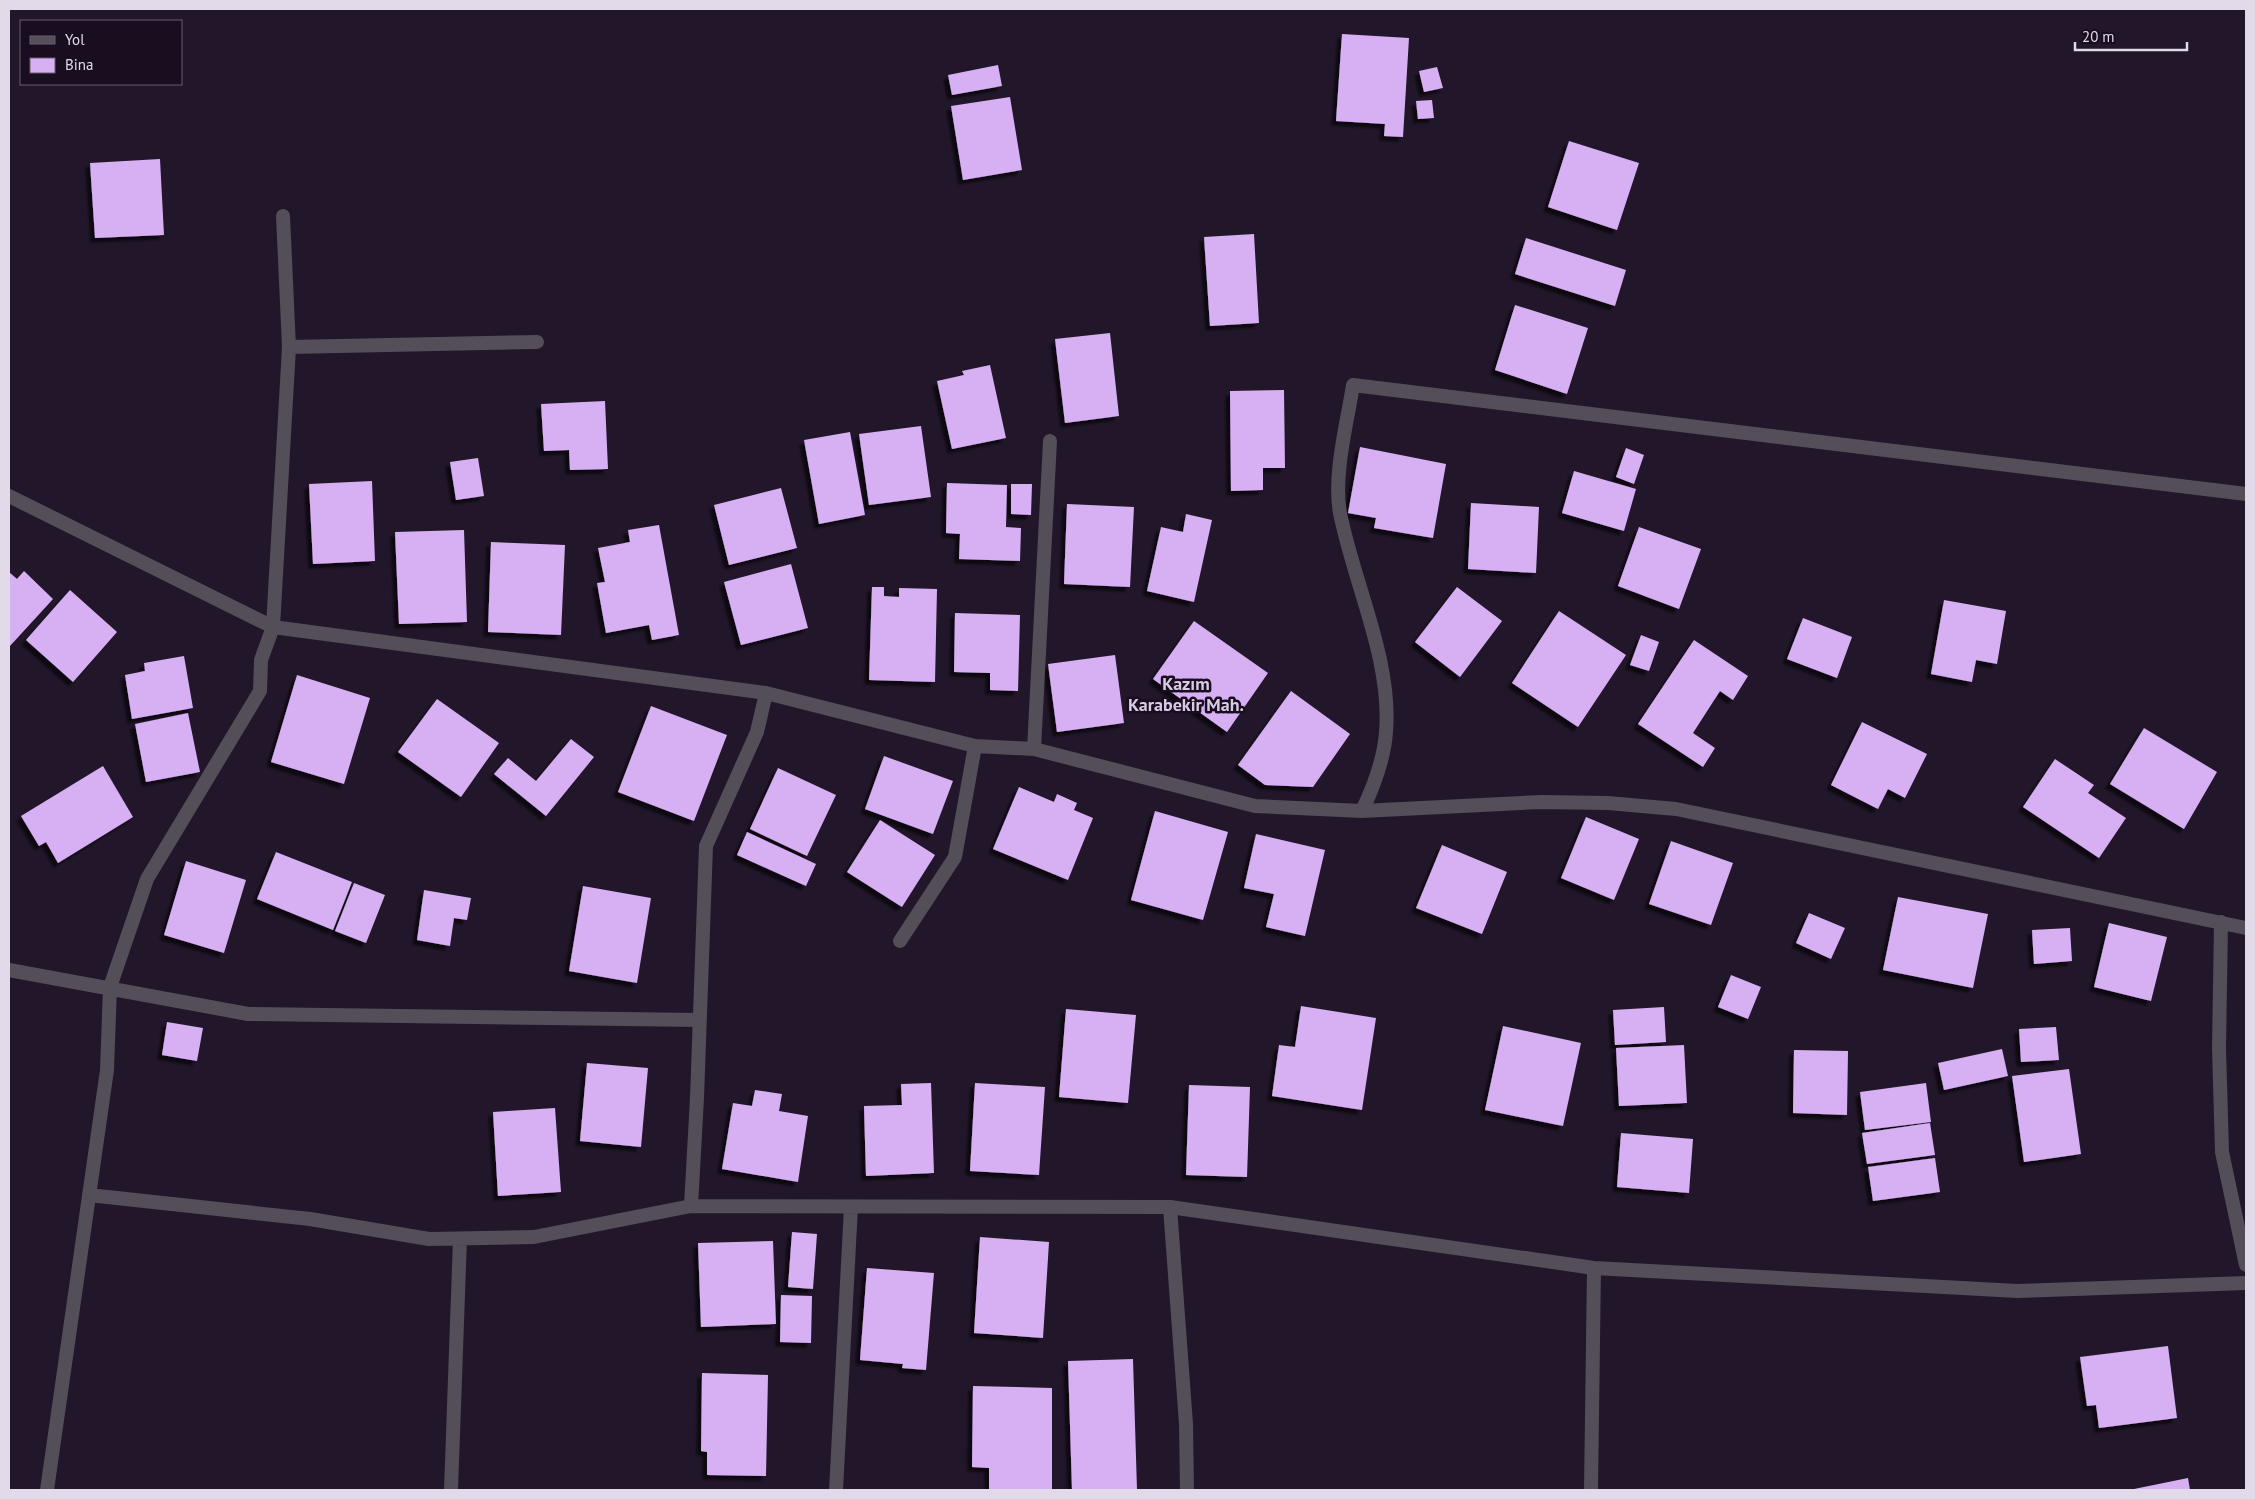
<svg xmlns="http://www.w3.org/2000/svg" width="2255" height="1499" font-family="'PT Sans',sans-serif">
	<defs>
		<filter id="shadow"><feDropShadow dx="-4.5" dy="4.5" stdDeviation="1" flood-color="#0009"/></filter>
	</defs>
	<rect width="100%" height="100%" fill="#22162a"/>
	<path fill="#d7b0f4" filter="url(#shadow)" d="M 1342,34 L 1409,38 L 1403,137 L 1384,136 L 1385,124 L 1336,121 Z
		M 998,65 L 1002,86 L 952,95 L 948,75 Z
		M 1437,67 L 1443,88 L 1424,92 L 1419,71 Z
		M 1010,97 L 1022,170 L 963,180 L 951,106 Z
		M 1432,100 L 1434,118 L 1418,119 L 1416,101 Z
		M 1569,141 L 1639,163 L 1617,230 L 1548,207 Z
		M 160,159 L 164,235 L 95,238 L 90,163 Z
		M 1254,234 L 1259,323 L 1210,326 L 1204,237 Z
		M 1526,238 L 1626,270 L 1615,306 L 1515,274 Z
		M 1515,305 L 1588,328 L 1567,394 L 1495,370 Z
		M 1110,333 L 1119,416 L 1065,423 L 1055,339 Z
		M 990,365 L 1006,438 L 952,449 L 937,381 L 964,375 L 962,371 Z
		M 1284,390 L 1285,468 L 1263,468 L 1263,490 L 1231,491 L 1230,391 Z
		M 605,401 L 608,469 L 570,470 L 569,450 L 544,451 L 541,404 Z
		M 921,426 L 931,497 L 869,505 L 859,434 Z
		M 850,432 L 865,515 L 819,524 L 804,440 Z
		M 1360,447 L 1446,464 L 1433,538 L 1374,528 L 1376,518 L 1348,513 Z
		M 1626,448 L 1644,455 L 1634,484 L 1616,477 Z
		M 478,458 L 484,496 L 456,500 L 450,462 Z
		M 1574,471 L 1636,489 L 1624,531 L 1562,513 Z
		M 372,481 L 375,561 L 313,564 L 309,484 Z
		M 947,483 L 1007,485 L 1006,527 L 1021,528 L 1020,561 L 959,559 L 960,534 L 946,533 Z
		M 1011,484 L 1032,484 L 1031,515 L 1011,514 Z
		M 781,488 L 797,548 L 729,565 L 714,505 Z
		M 1471,503 L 1539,507 L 1536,573 L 1468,569 Z
		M 1067,504 L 1134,507 L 1130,587 L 1064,584 Z
		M 1186,514 L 1212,520 L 1194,602 L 1147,591 L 1161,527 L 1183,532 Z
		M 659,525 L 679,635 L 652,640 L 649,625 L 606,633 L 597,583 L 605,582 L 598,548 L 630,542 L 628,530 Z
		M 1639,527 L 1701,549 L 1679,609 L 1618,586 Z
		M 464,530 L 467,622 L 399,624 L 395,532 Z
		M 491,542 L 565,545 L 561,635 L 488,632 Z
		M 791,564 L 808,628 L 741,645 L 724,582 Z
		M 24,571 L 53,599 L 9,647 L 9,572 L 17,579 Z
		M 872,587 L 884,587 L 884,596 L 899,597 L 899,588 L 937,589 L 935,682 L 869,680 Z
		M 1457,587 L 1502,621 L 1460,677 L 1415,642 Z
		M 70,590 L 117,632 L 73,682 L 26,640 Z
		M 1944,600 L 2006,611 L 1997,664 L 1976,660 L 1972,682 L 1931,674 Z
		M 1559,611 L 1626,655 L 1578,727 L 1512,683 Z
		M 955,613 L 1020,615 L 1018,691 L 990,690 L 990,673 L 954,672 Z
		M 1803,618 L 1852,637 L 1837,678 L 1787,659 Z
		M 1194,621 L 1268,673 L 1227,732 L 1153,679 Z
		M 1641,635 L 1659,642 L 1649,671 L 1630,665 Z
		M 1694,640 L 1748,676 L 1733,700 L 1720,691 L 1693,733 L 1715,748 L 1703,767 L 1638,724 Z
		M 1115,655 L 1124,723 L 1057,732 L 1048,664 Z
		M 184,656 L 193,708 L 132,719 L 125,675 L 145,671 L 144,663 Z
		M 297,675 L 370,698 L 344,784 L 271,762 Z
		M 1291,691 L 1350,734 L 1313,787 L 1265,785 L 1238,765 Z
		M 437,699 L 499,743 L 461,797 L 398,752 Z
		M 651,706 L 727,735 L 694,821 L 618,792 Z
		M 188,713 L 200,772 L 146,782 L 135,724 Z
		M 1862,722 L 1927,754 L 1905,798 L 1888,789 L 1878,809 L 1831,785 Z
		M 2144,728 L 2217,772 L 2184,829 L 2110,784 Z
		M 571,739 L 594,757 L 546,816 L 494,774 L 508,758 L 536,781 Z
		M 884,756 L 953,781 L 933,834 L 865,809 Z
		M 2055,759 L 2094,785 L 2088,793 L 2126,818 L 2099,858 L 2023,807 Z
		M 103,766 L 133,817 L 58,863 L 46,842 L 39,846 L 21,816 Z
		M 778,768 L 836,795 L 807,856 L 750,829 Z
		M 1019,787 L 1054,802 L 1057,794 L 1077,803 L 1074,810 L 1093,818 L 1068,880 L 993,849 Z
		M 1155,811 L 1228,832 L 1203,920 L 1131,900 Z
		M 1586,817 L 1639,839 L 1614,900 L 1561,878 Z
		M 880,820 L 935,855 L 902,907 L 847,872 Z
		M 747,832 L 816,864 L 806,886 L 737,855 Z
		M 1256,834 L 1325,850 L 1305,936 L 1266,927 L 1274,894 L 1244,888 Z
		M 1671,841 L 1733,863 L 1711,925 L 1649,904 Z
		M 1442,845 L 1507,872 L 1482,934 L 1416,908 Z
		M 276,852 L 352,882 L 333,930 L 257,899 Z
		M 186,861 L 246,880 L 224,953 L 164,935 Z
		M 354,883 L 385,895 L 366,943 L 335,931 Z
		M 583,886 L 651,898 L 637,983 L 569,971 Z
		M 424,890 L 471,898 L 467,920 L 454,918 L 450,946 L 417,940 Z
		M 1898,897 L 1988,914 L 1973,988 L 1883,970 Z
		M 1809,913 L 1845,928 L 1831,959 L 1796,943 Z
		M 2109,923 L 2167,937 L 2151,1001 L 2094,987 Z
		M 2070,928 L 2072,961 L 2034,964 L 2032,930 Z
		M 1731,975 L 1761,987 L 1748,1019 L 1718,1007 Z
		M 1301,1006 L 1376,1018 L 1362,1110 L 1272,1096 L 1279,1045 L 1295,1047 Z
		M 1664,1007 L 1666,1042 L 1615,1045 L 1613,1010 Z
		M 1066,1009 L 1136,1015 L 1128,1103 L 1059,1097 Z
		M 167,1022 L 203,1028 L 197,1061 L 162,1055 Z
		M 1503,1026 L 1581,1043 L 1563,1126 L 1485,1110 Z
		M 2056,1027 L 2059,1060 L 2021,1062 L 2019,1029 Z
		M 1684,1045 L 1687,1103 L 1619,1106 L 1616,1048 Z
		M 2002,1049 L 2008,1076 L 1944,1090 L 1938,1063 Z
		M 1794,1050 L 1848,1051 L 1847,1115 L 1793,1113 Z
		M 587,1063 L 648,1068 L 641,1147 L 580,1141 Z
		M 2069,1069 L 2081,1154 L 2024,1162 L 2012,1076 Z
		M 931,1083 L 934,1173 L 866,1176 L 864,1106 L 902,1105 L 901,1084 Z
		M 975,1083 L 1045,1087 L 1039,1175 L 970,1171 Z
		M 1926,1083 L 1931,1122 L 1865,1130 L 1860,1092 Z
		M 1189,1085 L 1250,1087 L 1247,1177 L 1186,1175 Z
		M 755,1090 L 782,1094 L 779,1111 L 808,1116 L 798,1182 L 722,1169 L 733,1103 L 752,1106 Z
		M 555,1108 L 561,1192 L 498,1196 L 493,1112 Z
		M 1930,1123 L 1935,1155 L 1867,1164 L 1862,1133 Z
		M 1621,1133 L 1693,1139 L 1689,1193 L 1617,1187 Z
		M 1935,1158 L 1940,1192 L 1873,1201 L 1868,1167 Z
		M 792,1232 L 817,1234 L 813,1289 L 788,1287 Z
		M 980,1237 L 1049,1242 L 1043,1338 L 974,1333 Z
		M 773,1241 L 776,1324 L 701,1327 L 698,1243 Z
		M 867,1268 L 934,1273 L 926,1370 L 902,1368 L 903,1364 L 860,1360 Z
		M 781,1295 L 812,1296 L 811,1343 L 780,1342 Z
		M 2168,1346 L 2177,1418 L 2099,1428 L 2096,1405 L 2087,1406 L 2080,1357 Z
		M 1133,1359 L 1137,1490 L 1072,1490 L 1068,1361 Z
		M 702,1373 L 768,1375 L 766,1476 L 707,1475 L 707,1452 L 701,1451 Z
		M 973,1386 L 1052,1388 L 1052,1490 L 989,1490 L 989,1468 L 972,1467 Z
		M 2188,1478 L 2190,1490 L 2134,1490 L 2134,1489 Z"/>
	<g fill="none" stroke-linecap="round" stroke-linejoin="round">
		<path stroke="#534e58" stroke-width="14" d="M 289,347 L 537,342
			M 9,496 L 273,627 L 289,347 L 283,216
			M 1034,749 L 1050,441
			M 1362,811 C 1374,786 1384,760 1386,732 C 1392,660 1354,584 1340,513 C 1333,475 1347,424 1353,385 L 2246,494
			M 2221,922 L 2219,1048 L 2222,1152 L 2246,1265
			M 900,941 L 955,857 L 975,746
			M 9,970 L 248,1014 L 700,1020
			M 89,1195 L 310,1219 L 429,1239 L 534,1237 L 691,1206 L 1170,1207 L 1594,1268 L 2017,1291 L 2246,1283
			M 691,1206 L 697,1098 L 706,846 L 757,732 L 766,693
			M 1170,1207 L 1186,1424 L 1187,1490
			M 47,1490 L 107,1070 L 110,987 L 147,879 L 260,691 L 261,660 L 273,627 L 766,693 L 975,746 L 1034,749 L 1255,806 L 1362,811 L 1541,802 L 1608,803 L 1676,809 L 2246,928
			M 451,1490 L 460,1239
			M 836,1490 L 851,1207
			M 1591,1490 L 1594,1268"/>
	</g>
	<g text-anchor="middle" stroke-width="5" stroke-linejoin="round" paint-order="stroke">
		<g font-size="18" font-weight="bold" fill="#d9cae5" stroke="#190d20">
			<text x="1186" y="690">Kazım<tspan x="1186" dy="21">Karabekir Mah.</tspan></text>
		</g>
	</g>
	<rect width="2255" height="1499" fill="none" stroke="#e2dae8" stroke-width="20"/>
	<rect x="20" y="20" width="162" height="65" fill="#190d20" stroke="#695f70"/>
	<rect x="30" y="36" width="25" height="8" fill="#534e58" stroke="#695f70"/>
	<text x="65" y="45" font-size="15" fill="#e2dae8">Yol</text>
	<rect x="30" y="58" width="25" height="15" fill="#d7b0f4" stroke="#695f70"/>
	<text x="65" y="70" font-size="15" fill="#e2dae8">Bina</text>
	<path d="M2075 42v8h112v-8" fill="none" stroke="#e2dae8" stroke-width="2.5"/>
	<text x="2082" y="42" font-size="15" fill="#e2dae8" stroke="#190d20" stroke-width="4" paint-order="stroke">20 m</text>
</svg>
